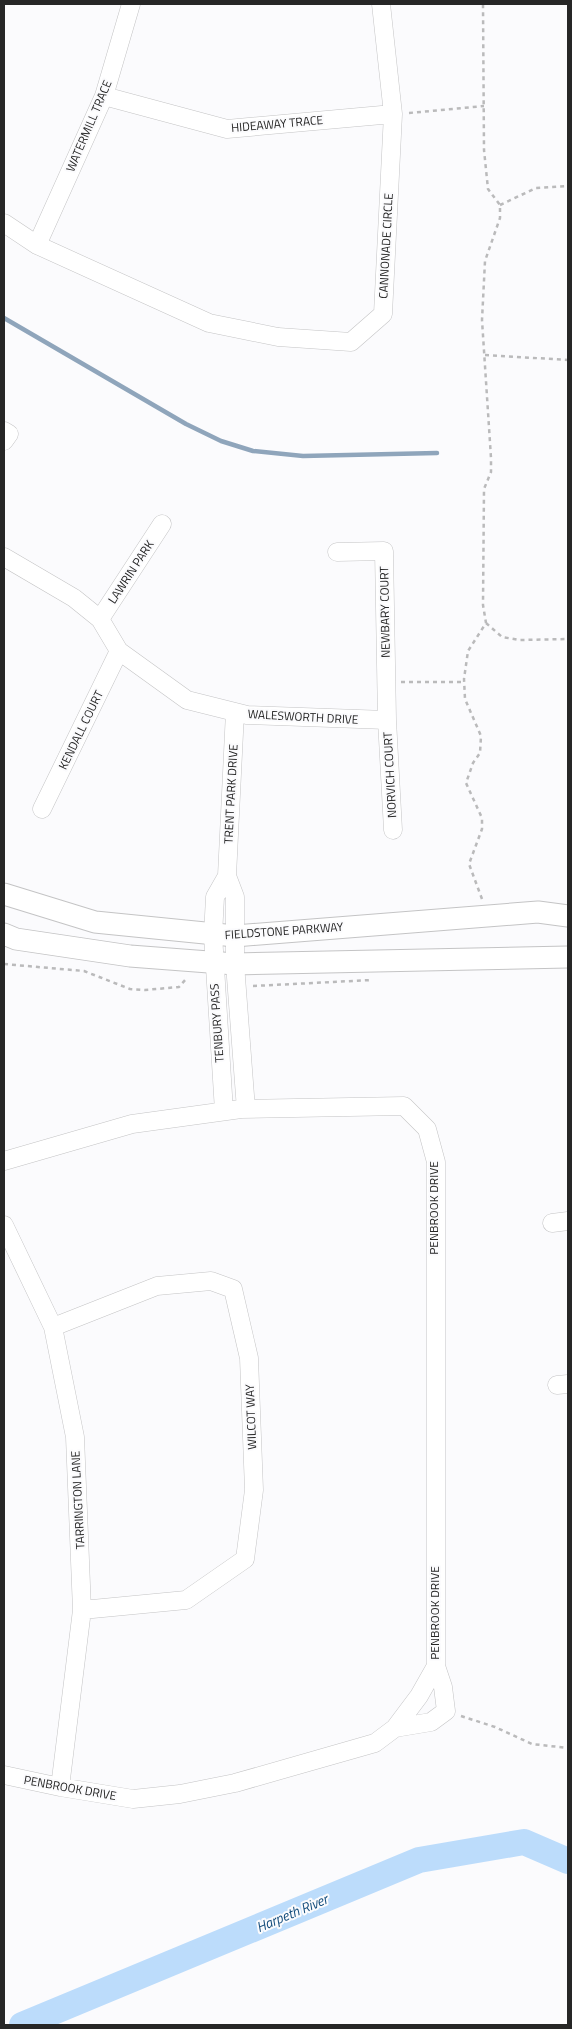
<svg xmlns="http://www.w3.org/2000/svg" width="572" height="2029" font-family="'Titillium Web',sans-serif">
	<rect width="100%" height="100%" fill="#fbfbfd"/>
	<g fill="none" stroke-linecap="round" stroke-linejoin="round">
		<path stroke="#8fa5bb" stroke-width="4.5" d="M 4,318 L 186,424 L 221,441 L 253,451 L 303,456 L 437,453"/>
		<path stroke="#bcdcfb" stroke-width="26" d="M 22,2025 L 419,1860 L 524,1842 L 568,1861"/>
		<g stroke="#c4c4c5" stroke-width="19">
			<path id="minor" d="M 104,96 L 227,129 L 393,114
				M 4,223 L 37,245 L 209,323 L 278,337 L 351,342 L 383,314 L 393,114 L 381,4
				M 37,245 L 104,96 L 131,4
				M 4,431 L 9,434 L 4,441
				M 337,552 L 384,551 L 387,720 L 393,830
				M 4,557 L 74,598 L 100,619 L 119,651 L 187,700 L 247,715 L 387,720
				M 100,619 L 162,524
				M 235,712 L 227,876 L 235,897 L 235,964 L 246,1109
				M 42,809 L 119,651
				M 224,1111 L 213,935 L 215,897 L 227,876
				M 4,1161 L 132,1124 L 241,1109 L 404,1106 L 427,1129 L 436,1162 L 436,1666 L 419,1696 L 395,1728 L 375,1743 L 235,1783 L 180,1794 L 133,1799 L 60,1787 L 4,1775
				M 552,1223 L 568,1221
				M 4,1225 L 53,1327 L 75,1437 L 82,1610 L 60,1787
				M 53,1327 L 157,1286 L 211,1281 L 233,1289 L 249,1358 L 254,1490 L 245,1559 L 186,1600 L 82,1610
				M 557,1385 L 568,1384
				M 395,1728 L 431,1722 L 446,1711 L 443,1687 L 436,1666"/>
		</g>
		<g stroke="#c4c4c5" stroke-width="23">
			<path id="tertiary" d="M 4,894 L 95,922 L 235,936 L 538,912 L 568,916
				M 4,934 L 16,939 L 130,956 L 235,964 L 568,957"/>
		</g>
		<path stroke="#bababb" stroke-width="2.5" stroke-dasharray="4 4" stroke-linecap="butt" d="M 409,113 L 484,106
			M 500,205 L 536,188 L 568,186
			M 485,355 L 568,360
			M 486,623 L 502,637 L 520,640 L 568,639
			M 401,682 L 464,682
			M 482,899 L 469,864 L 482,829 L 482,818 L 466,783 L 473,763 L 480,753 L 481,736 L 465,699 L 464,679 L 468,651 L 486,623 L 483,605 L 484,489 L 491,472 L 491,458 L 482,320 L 485,261 L 500,218 L 500,205 L 488,189 L 484,150 L 483,4
			M 4,964 L 84,971 L 130,989 L 145,990 L 179,987 L 186,979
			M 253,986 L 372,980
			M 461,1716 L 495,1727 L 532,1744 L 568,1748"/>
		<use href="#minor" stroke="#fff" stroke-width="18"/>
		<use href="#tertiary" stroke="#fff" stroke-width="21"/>
	</g>
	<g text-anchor="middle" stroke-width="4" stroke-linejoin="round" paint-order="stroke">
		<g font-size="12" fill="#262626" stroke="#fbfbfd">
			<text transform="translate(277 124) rotate(-5)" y="4">HIDEAWAY TRACE</text>
			<text transform="translate(89 126) rotate(-67)" y="4">WATERMILL TRACE</text>
			<text transform="translate(386 246) rotate(-87)" y="4">CANNONADE CIRCLE</text>
			<text transform="translate(131 572) rotate(-57)" y="4">LAWRIN PARK</text>
			<text transform="translate(385 612) rotate(-91)" y="4">NEWBARY COURT</text>
			<text transform="translate(303 717) rotate(3)" y="4">WALESWORTH DRIVE</text>
			<text transform="translate(81 730) rotate(-64)" y="4">KENDALL COURT</text>
			<text transform="translate(390 775) rotate(-93)" y="4">NORVICH COURT</text>
			<text transform="translate(231 794) rotate(-87)" y="4">TRENT PARK DRIVE</text>
			<text transform="translate(284 931) rotate(-4)" y="4">FIELDSTONE PARKWAY</text>
			<text transform="translate(217 1023) rotate(-94)" y="4">TENBURY PASS</text>
			<text transform="translate(434 1208) rotate(-90)" y="4">PENBROOK DRIVE</text>
			<text transform="translate(251 1417) rotate(-92)" y="4">WILCOT WAY</text>
			<text transform="translate(78 1500) rotate(-93)" y="4">TARRINGTON LANE</text>
			<text transform="translate(435 1613) rotate(-90)" y="4">PENBROOK DRIVE</text>
			<text transform="translate(70 1788) rotate(10)" y="4">PENBROOK DRIVE</text>
		</g>
		<g font-size="14" font-style="italic" fill="#144d7c" stroke="#fbfbfd">
			<text transform="translate(292 1913) rotate(-23)" y="5">Harpeth River</text>
		</g>
	</g>
	<rect width="572" height="2029" fill="none" stroke="#262626" stroke-width="10"/>
</svg>
